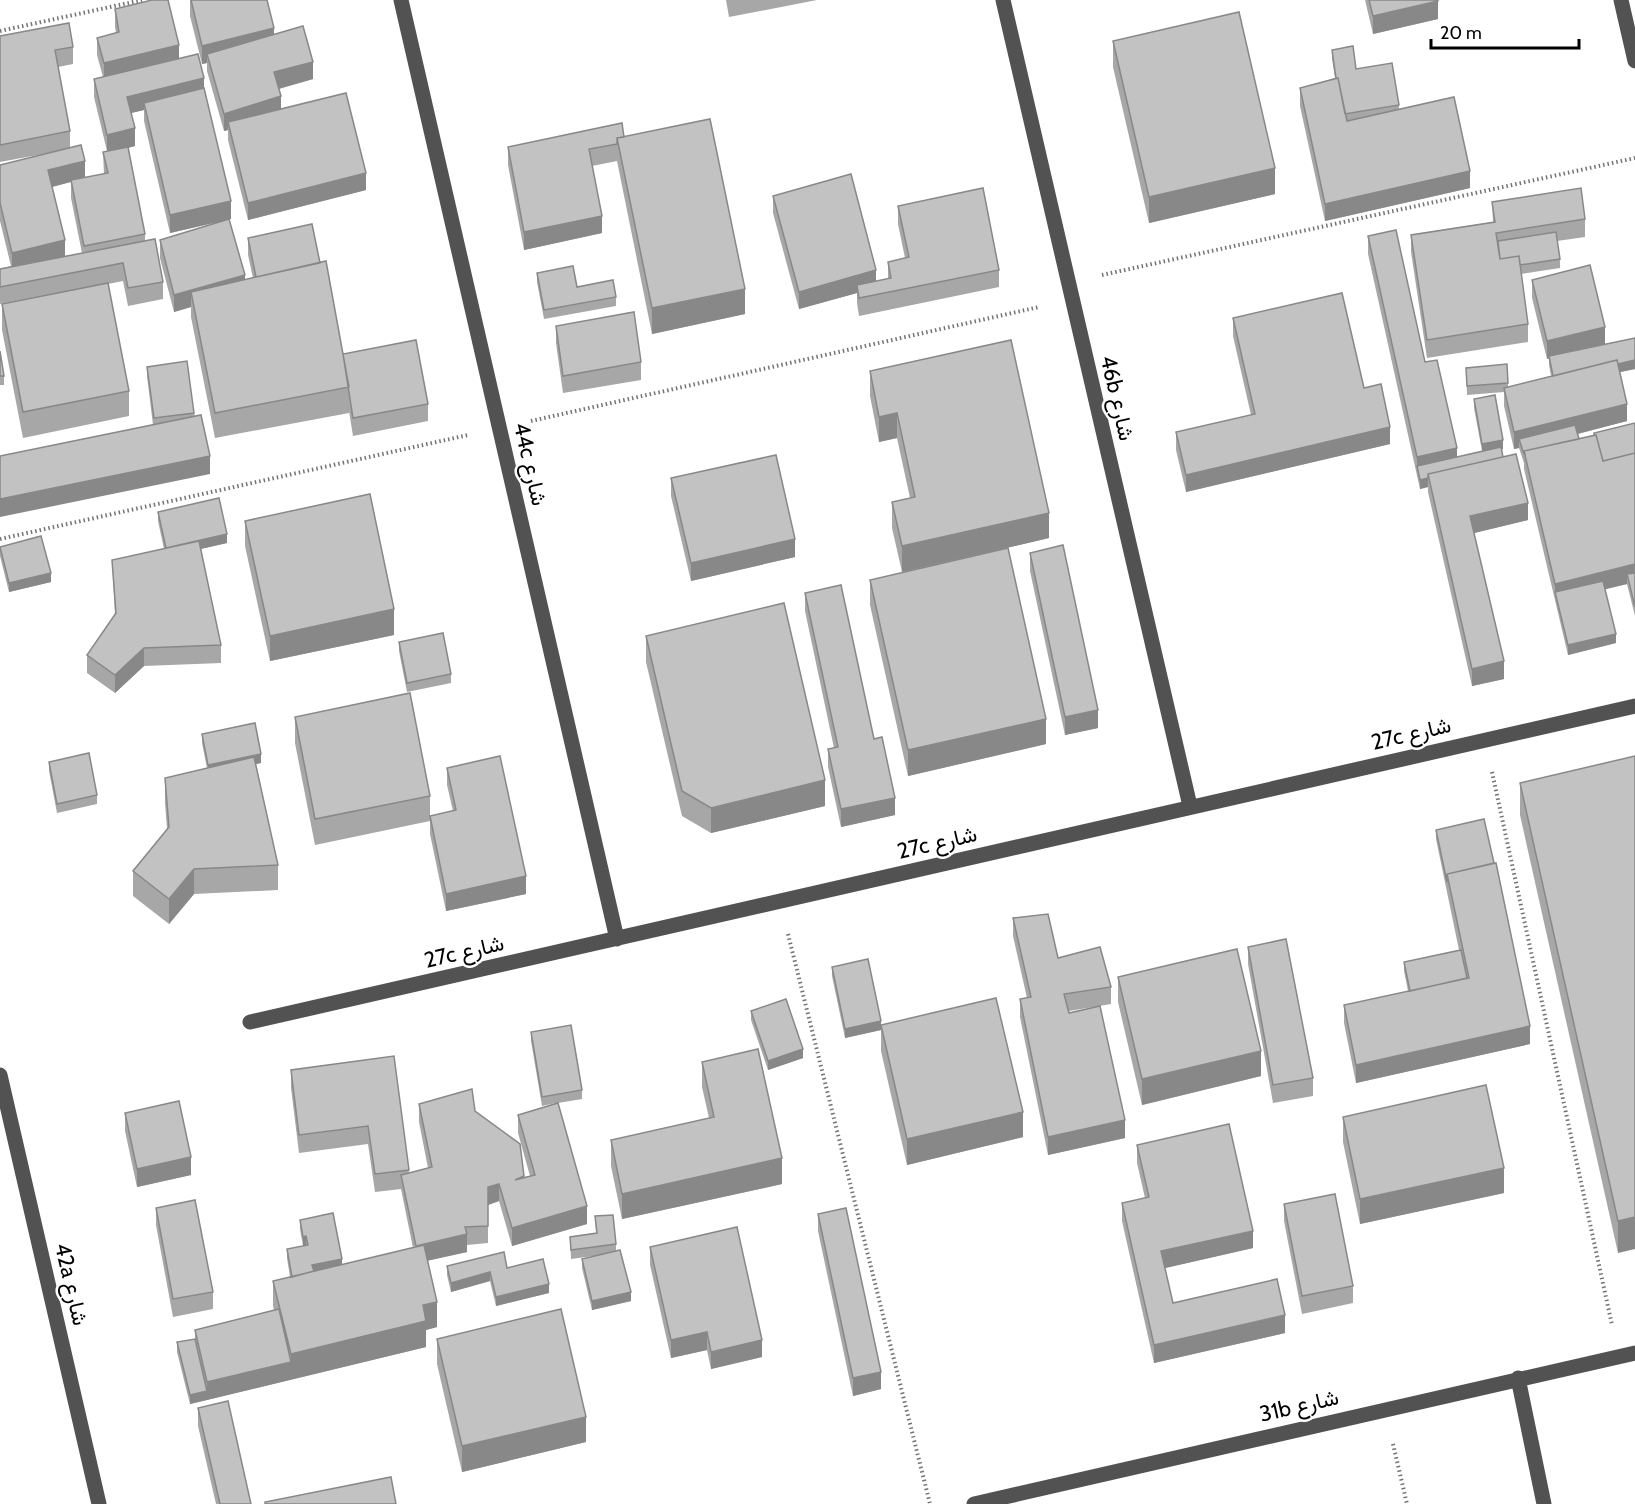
<svg xmlns="http://www.w3.org/2000/svg" width="1635" height="1504" font-family="Cabin,Vazirmatn,sans-serif">
	<rect width="100%" height="100%" fill="#fff"/>
	<g fill="none" stroke-linecap="round" stroke-linejoin="round">
		<path stroke="#747474" stroke-width="4" stroke-dasharray="1.5 3" stroke-linecap="butt" d="M 0,31 L 142,0
			M 1102,275 L 1635,158
			M 531,421 L 1039,307
			M 0,539 L 468,435
			M 1492,772 L 1612,1325
			M 788,934 L 930,1504
			M 1393,1444 L 1407,1504"/>
		<path stroke="#525252" stroke-width="15" d="M 401,0 L 617,939
			M 1003,0 L 1190,806
			M 1621,0 L 1635,61
			M 250,1022 L 1635,706
			M 0,1075 L 99,1504
			M 1518,1378 L 1544,1504
			M 974,1504 L 1635,1353"/>
	</g>
	<path fill="#a7a7a7" fill-rule="evenodd" d="M 190,0 L 267,0 L 274,34 L 313,79 L 279,89 L 281,109 L 366,190 L 248,220 L 228,140 L 228,130 L 224,131 L 207,71 L 207,63 L 202,64 L 190,16 Z
		M 726,0 L 817,0 L 729,17 Z
		M 1365,0 L 1438,0 L 1438,19 L 1373,34 Z
		M 115,9 L 179,59 L 204,88 L 231,219 L 170,233 L 144,121 L 144,110 L 131,113 L 135,146 L 128,148 L 145,234 L 145,241 L 163,282 L 163,299 L 128,306 L 123,281 L 108,284 L 129,391 L 129,416 L 23,438 L 2,330 L 2,304 L 63,292 L 0,304 L 0,269 L 11,266 L 0,221 L 0,165 L 54,152 L 0,162 L 0,36 L 73,47 L 73,64 L 58,67 L 70,131 L 70,148 L 85,177 L 104,174 L 103,152 L 107,151 L 94,97 L 94,79 L 103,77 L 97,55 L 97,38 L 116,33 L 115,27 ZM 71,182 L 71,198 L 82,253 L 65,256 L 52,187 Z
		M 1113,41 L 1275,194 L 1149,223 L 1113,67 Z
		M 1332,50 L 1399,105 L 1399,109 L 1470,188 L 1325,221 L 1300,106 L 1300,88 L 1335,78 L 1332,59 Z
		M 624,137 L 745,314 L 652,334 L 617,161 L 592,166 L 602,233 L 524,250 L 508,165 L 508,147 Z
		M 773,196 L 876,281 L 888,279 L 888,262 L 905,258 L 898,224 L 898,206 L 999,270 L 999,287 L 859,316 L 857,303 L 857,293 L 799,309 L 773,213 Z
		M 1492,202 L 1585,219 L 1585,237 L 1557,241 L 1560,259 L 1560,268 L 1521,274 L 1528,324 L 1528,342 L 1427,358 L 1411,252 L 1411,235 L 1493,222 Z
		M 1368,236 L 1425,362 L 1457,457 L 1482,451 L 1474,408 L 1474,399 L 1503,449 L 1502,449 L 1503,457 L 1528,520 L 1474,533 L 1504,679 L 1472,686 L 1428,492 L 1428,487 L 1420,489 L 1368,254 Z
		M 248,238 L 320,263 L 343,354 L 428,404 L 428,421 L 353,436 L 349,411 L 349,413 L 215,438 L 191,317 L 191,307 L 174,312 L 160,258 L 160,240 L 245,280 L 253,278 L 248,255 Z
		M 537,273 L 577,287 L 616,297 L 616,306 L 544,319 L 537,282 Z
		M 1532,280 L 1605,344 L 1635,338 L 1635,369 L 1620,372 L 1627,421 L 1578,434 L 1579,439 L 1594,435 L 1635,423 L 1635,616 L 1627,584 L 1605,589 L 1616,643 L 1568,655 L 1524,469 L 1524,463 L 1519,448 L 1514,449 L 1504,406 L 1504,392 L 1467,395 L 1466,368 L 1508,383 L 1508,387 L 1551,376 L 1549,365 L 1549,358 L 1547,359 L 1532,298 Z
		M 1233,318 L 1390,444 L 1186,492 L 1176,450 L 1176,432 L 1251,415 L 1233,336 Z
		M 556,326 L 641,362 L 641,380 L 563,393 L 556,343 Z
		M 0,351 L 4,376 L 4,385 L 0,385 Z
		M 147,367 L 194,413 L 210,474 L 153,425 L 147,376 Z
		M 870,371 L 1049,538 L 902,572 L 892,528 L 892,502 L 910,498 L 897,438 L 879,442 L 870,396 Z
		M 671,478 L 795,557 L 691,581 L 671,496 Z
		M 158,512 L 227,543 L 200,549 L 221,645 L 221,663 L 144,666 L 115,693 L 87,673 L 87,655 L 115,615 L 112,560 L 164,549 L 158,521 Z
		M 245,521 L 394,635 L 270,661 L 245,546 Z
		M 0,547 L 51,582 L 9,592 L 0,556 Z
		M 1030,553 L 1098,728 L 1065,735 L 1030,571 Z
		M 870,580 L 1046,744 L 908,776 L 870,605 Z
		M 805,593 L 874,739 L 895,815 L 841,827 L 828,767 L 828,749 L 834,748 L 805,611 Z
		M 646,636 L 825,806 L 711,833 L 682,816 L 646,662 Z
		M 399,642 L 451,674 L 451,683 L 407,692 L 399,651 Z
		M 295,717 L 430,796 L 430,816 L 453,811 L 447,785 L 447,768 L 526,894 L 446,911 L 430,834 L 430,821 L 315,845 L 295,743 Z
		M 202,734 L 261,763 L 256,764 L 278,865 L 278,890 L 194,894 L 169,924 L 133,896 L 133,871 L 167,829 L 165,803 L 165,778 L 207,768 L 202,743 Z
		M 1635,756 L 1618,1253 L 1520,815 L 1520,783 Z
		M 49,762 L 97,795 L 97,804 L 57,813 L 49,771 Z
		M 1436,830 L 1530,1044 L 1356,1083 L 1344,1023 L 1344,1005 L 1408,991 L 1404,971 L 1404,962 L 1459,950 L 1436,839 Z
		M 1013,918 L 1058,958 L 1111,987 L 1111,1004 L 1069,1011 L 1125,1138 L 1048,1155 L 1020,1017 L 1020,999 L 1027,998 L 1013,936 Z
		M 1248,947 L 1313,1078 L 1313,1096 L 1273,1103 L 1248,964 Z
		M 832,967 L 881,1025 L 1023,1137 L 907,1165 L 881,1051 L 881,1030 L 845,1038 L 832,976 Z
		M 1118,977 L 1261,1076 L 1142,1105 L 1118,1002 Z
		M 751,1011 L 803,1058 L 768,1070 L 751,1020 Z
		M 531,1032 L 582,1090 L 582,1099 L 558,1103 L 587,1224 L 512,1246 L 499,1201 L 488,1205 L 488,1243 L 467,1245 L 467,1252 L 427,1261 L 437,1327 L 426,1330 L 426,1347 L 190,1404 L 177,1352 L 177,1342 L 195,1339 L 195,1330 L 274,1310 L 273,1306 L 273,1281 L 290,1277 L 287,1258 L 287,1249 L 303,1246 L 300,1229 L 300,1220 L 342,1265 L 413,1248 L 401,1189 L 375,1192 L 368,1144 L 299,1153 L 291,1088 L 291,1070 L 394,1056 L 409,1173 L 428,1168 L 419,1122 L 419,1104 L 475,1111 L 524,1177 L 530,1176 L 518,1133 L 518,1115 L 556,1103 L 542,1106 L 531,1041 Z
		M 702,1062 L 782,1184 L 622,1219 L 611,1166 L 611,1140 L 709,1118 L 702,1087 Z
		M 125,1113 L 191,1175 L 137,1187 L 125,1131 Z
		M 1343,1117 L 1504,1193 L 1360,1224 L 1343,1142 Z
		M 1137,1145 L 1253,1248 L 1165,1268 L 1173,1303 L 1285,1333 L 1154,1363 L 1122,1221 L 1122,1203 L 1145,1198 L 1137,1163 Z
		M 1284,1204 L 1353,1286 L 1353,1303 L 1302,1314 L 1284,1221 Z
		M 156,1208 L 213,1292 L 213,1309 L 173,1317 L 156,1225 Z
		M 818,1214 L 881,1389 L 853,1396 L 818,1231 Z
		M 595,1216 L 616,1244 L 616,1251 L 631,1301 L 592,1310 L 582,1268 L 582,1259 L 594,1256 L 571,1259 L 570,1237 L 596,1233 Z
		M 650,1247 L 762,1357 L 711,1369 L 707,1350 L 671,1358 L 650,1265 Z
		M 447,1266 L 507,1268 L 549,1293 L 496,1306 L 490,1281 L 451,1292 L 447,1275 Z
		M 437,1339 L 586,1442 L 462,1472 L 437,1364 Z
		M 198,1408 L 251,1504 L 216,1504 L 198,1426 Z"/>
	<path fill="#888" d="M 1438,1 L 1438,19 L 1373,34 L 1373,16 Z
		M 274,28 L 274,46 L 207,54 L 207,63 L 202,64 L 202,46 Z
		M 179,45 L 179,62 L 104,81 L 104,63 Z
		M 313,62 L 313,79 L 274,90 L 274,72 Z
		M 204,78 L 204,95 L 144,103 L 144,110 L 127,114 L 127,97 Z
		M 281,96 L 281,114 L 228,122 L 228,130 L 224,131 L 224,114 Z
		M 135,128 L 135,146 L 107,153 L 107,135 Z
		M 85,161 L 85,178 L 48,188 L 48,170 Z
		M 1275,168 L 1275,194 L 1149,223 L 1149,197 Z
		M 1470,171 L 1470,188 L 1325,221 L 1325,204 Z
		M 366,173 L 366,190 L 248,220 L 248,203 Z
		M 231,201 L 231,219 L 170,233 L 170,215 Z
		M 602,216 L 602,233 L 524,250 L 524,232 Z
		M 65,240 L 65,258 L 12,271 L 12,253 Z
		M 876,270 L 876,288 L 857,285 L 857,293 L 799,309 L 799,292 Z
		M 245,275 L 245,292 L 191,292 L 191,307 L 174,312 L 174,295 Z
		M 745,289 L 745,314 L 652,334 L 652,308 Z
		M 1605,327 L 1605,344 L 1547,359 L 1547,341 Z
		M 1635,360 L 1635,369 L 1553,386 L 1553,377 Z
		M 1627,404 L 1627,421 L 1522,448 L 1519,439 L 1519,448 L 1514,449 L 1514,432 Z
		M 897,413 L 897,438 L 879,442 L 879,417 Z
		M 1390,427 L 1390,444 L 1186,492 L 1186,475 Z
		M 1503,440 L 1503,449 L 1482,453 L 1482,444 Z
		M 1457,448 L 1457,466 L 1417,466 L 1417,457 Z
		M 210,456 L 210,474 L 0,517 L 0,499 Z
		M 1428,478 L 1428,487 L 1420,489 L 1420,480 Z
		M 1528,503 L 1528,520 L 1470,534 L 1470,516 Z
		M 1049,513 L 1049,538 L 902,572 L 902,546 Z
		M 227,534 L 227,543 L 166,557 L 166,548 Z
		M 795,539 L 795,557 L 691,581 L 691,563 Z
		M 1635,564 L 1635,582 L 1627,574 L 1627,584 L 1557,601 L 1555,592 L 1555,584 Z
		M 51,573 L 51,582 L 9,592 L 9,583 Z
		M 394,609 L 394,635 L 270,661 L 270,636 Z
		M 1616,634 L 1616,643 L 1568,655 L 1568,645 Z
		M 144,648 L 144,666 L 115,693 L 115,675 Z
		M 1504,661 L 1504,679 L 1472,686 L 1472,669 Z
		M 1098,710 L 1098,728 L 1065,735 L 1065,717 Z
		M 1046,719 L 1046,744 L 908,776 L 908,750 Z
		M 261,754 L 261,763 L 208,774 L 208,765 Z
		M 825,780 L 825,806 L 711,833 L 711,808 Z
		M 895,798 L 895,815 L 841,827 L 841,809 Z
		M 194,869 L 194,894 L 169,924 L 169,899 Z
		M 526,876 L 526,894 L 446,911 L 446,894 Z
		M 881,1021 L 881,1030 L 845,1038 L 845,1029 Z
		M 1530,1026 L 1530,1044 L 1356,1083 L 1356,1065 Z
		M 803,1049 L 803,1058 L 768,1070 L 768,1061 Z
		M 1261,1051 L 1261,1076 L 1142,1105 L 1142,1079 Z
		M 1023,1112 L 1023,1137 L 907,1165 L 907,1139 Z
		M 1125,1120 L 1125,1138 L 1048,1155 L 1048,1137 Z
		M 191,1157 L 191,1175 L 137,1187 L 137,1169 Z
		M 782,1158 L 782,1184 L 622,1219 L 622,1194 Z
		M 1504,1168 L 1504,1193 L 1360,1224 L 1360,1199 Z
		M 499,1184 L 499,1201 L 488,1205 L 488,1187 Z
		M 587,1206 L 587,1224 L 512,1246 L 512,1228 Z
		M 1635,1217 L 1635,1249 L 1618,1253 L 1618,1221 Z
		M 1253,1231 L 1253,1248 L 1161,1269 L 1161,1251 Z
		M 467,1234 L 467,1252 L 416,1263 L 416,1246 Z
		M 306,1236 L 306,1245 L 303,1246 L 303,1237 Z
		M 342,1259 L 342,1268 L 312,1274 L 312,1265 Z
		M 490,1272 L 490,1281 L 451,1292 L 451,1283 Z
		M 549,1284 L 549,1293 L 496,1306 L 496,1297 Z
		M 631,1292 L 631,1301 L 592,1310 L 592,1301 Z
		M 437,1302 L 437,1327 L 426,1330 L 426,1347 L 207,1400 L 207,1382 L 291,1362 L 291,1354 L 423,1305 Z
		M 1285,1315 L 1285,1333 L 1154,1363 L 1154,1345 Z
		M 707,1332 L 707,1350 L 671,1358 L 671,1340 Z
		M 762,1340 L 762,1357 L 711,1369 L 711,1352 Z
		M 881,1372 L 881,1389 L 853,1396 L 853,1378 Z
		M 207,1391 L 207,1400 L 190,1404 L 190,1395 Z
		M 586,1417 L 586,1442 L 462,1472 L 462,1446 Z"/>
	<path fill="#c2c2c2" stroke="#888" stroke-width="1.5" d="M 152,0 L 168,0 L 179,45 L 104,63 L 97,38 L 119,32 L 115,9 Z
		M 191,0 L 267,0 L 274,28 L 202,46 Z
		M 1369,0 L 1438,0 L 1438,1 L 1373,16 Z
		M 1239,12 L 1275,168 L 1149,197 L 1113,41 Z
		M 69,23 L 73,47 L 55,50 L 70,131 L 0,145 L 0,36 Z
		M 303,26 L 313,62 L 274,72 L 281,96 L 224,114 L 207,54 Z
		M 1353,46 L 1356,69 L 1392,63 L 1399,105 L 1345,114 L 1338,78 L 1336,78 L 1332,50 Z
		M 198,54 L 204,78 L 127,97 L 135,128 L 107,135 L 94,79 Z
		M 1338,78 L 1347,121 L 1454,97 L 1470,171 L 1325,204 L 1300,88 Z
		M 204,88 L 231,201 L 170,215 L 144,103 Z
		M 346,93 L 366,173 L 248,203 L 228,122 Z
		M 710,119 L 745,289 L 652,308 L 617,138 Z
		M 622,123 L 624,137 L 617,138 L 617,144 L 589,149 L 602,216 L 524,232 L 508,147 Z
		M 81,145 L 85,161 L 48,170 L 65,240 L 12,253 L 0,203 L 0,165 Z
		M 128,147 L 145,234 L 84,246 L 71,180 L 108,173 L 103,152 Z
		M 851,174 L 876,270 L 799,292 L 773,196 Z
		M 983,188 L 999,270 L 859,298 L 857,285 L 891,278 L 888,262 L 909,257 L 898,206 Z
		M 1581,188 L 1585,219 L 1496,233 L 1500,259 L 1519,256 L 1528,324 L 1427,340 L 1411,235 L 1495,222 L 1492,202 Z
		M 229,219 L 245,275 L 174,295 L 160,240 Z
		M 312,224 L 320,263 L 256,277 L 248,238 Z
		M 1396,230 L 1425,362 L 1437,360 L 1457,448 L 1417,457 L 1368,236 Z
		M 1556,232 L 1560,259 L 1520,265 L 1519,256 L 1500,259 L 1498,241 Z
		M 155,239 L 163,282 L 128,288 L 123,263 L 0,287 L 0,269 Z
		M 326,261 L 349,387 L 215,413 L 191,292 Z
		M 1590,265 L 1605,327 L 1547,341 L 1532,280 Z
		M 573,266 L 577,287 L 613,280 L 616,297 L 544,310 L 537,273 Z
		M 108,283 L 129,391 L 23,412 L 2,304 Z
		M 1342,293 L 1364,388 L 1381,384 L 1390,427 L 1186,475 L 1176,432 L 1255,414 L 1233,318 Z
		M 634,312 L 641,362 L 563,376 L 556,326 Z
		M 1635,338 L 1635,360 L 1618,364 L 1617,360 L 1553,376 L 1549,356 Z
		M 416,340 L 428,404 L 353,418 L 343,354 Z
		M 1011,340 L 1049,513 L 902,546 L 892,502 L 915,497 L 897,413 L 879,417 L 870,371 Z
		M 0,351 L 4,376 L 0,376 Z
		M 1617,360 L 1627,404 L 1514,432 L 1504,388 Z
		M 187,361 L 194,413 L 154,418 L 147,367 Z
		M 1507,364 L 1508,383 L 1467,386 L 1466,368 Z
		M 1495,395 L 1503,440 L 1482,444 L 1474,399 Z
		M 201,415 L 210,456 L 0,499 L 0,456 Z
		M 1635,423 L 1635,453 L 1603,461 L 1596,435 L 1594,435 L 1594,433 Z
		M 1575,425 L 1579,439 L 1524,451 L 1525,454 L 1524,454 L 1519,439 Z
		M 1596,435 L 1603,461 L 1635,453 L 1635,564 L 1555,584 L 1524,451 Z
		M 1501,447 L 1503,457 L 1428,474 L 1428,478 L 1420,480 L 1417,466 Z
		M 1516,454 L 1528,503 L 1470,516 L 1504,661 L 1472,669 L 1428,474 Z
		M 776,455 L 795,539 L 691,563 L 671,478 Z
		M 370,494 L 394,609 L 270,636 L 245,521 Z
		M 219,498 L 227,534 L 166,548 L 158,512 Z
		M 41,536 L 51,573 L 9,583 L 0,547 Z
		M 199,541 L 221,645 L 144,648 L 115,675 L 87,655 L 116,613 L 112,560 Z
		M 1063,545 L 1098,710 L 1065,717 L 1030,553 Z
		M 1008,548 L 1046,719 L 908,750 L 870,580 Z
		M 1635,573 L 1635,607 L 1627,574 Z
		M 1603,581 L 1616,634 L 1568,645 L 1555,592 Z
		M 841,585 L 874,739 L 882,737 L 895,798 L 841,809 L 828,749 L 838,747 L 805,593 Z
		M 784,603 L 825,780 L 711,808 L 682,791 L 646,636 Z
		M 443,633 L 451,674 L 407,683 L 399,642 Z
		M 410,693 L 430,796 L 315,819 L 295,717 Z
		M 255,723 L 261,754 L 208,765 L 202,734 Z
		M 89,753 L 97,795 L 57,804 L 49,762 Z
		M 500,756 L 526,876 L 446,894 L 430,816 L 456,810 L 447,768 Z
		M 1635,756 L 1635,1217 L 1618,1221 L 1520,783 Z
		M 254,757 L 278,865 L 194,869 L 169,899 L 133,871 L 169,827 L 165,778 Z
		M 1484,819 L 1494,863 L 1447,874 L 1447,882 L 1436,830 Z
		M 1496,863 L 1530,1026 L 1356,1065 L 1344,1005 L 1469,978 L 1447,874 Z
		M 1048,914 L 1058,958 L 1100,947 L 1111,987 L 1064,994 L 1069,1013 L 1100,1006 L 1125,1120 L 1048,1137 L 1020,999 L 1031,997 L 1013,918 Z
		M 1286,939 L 1313,1078 L 1273,1085 L 1248,947 Z
		M 1237,949 L 1261,1051 L 1142,1079 L 1118,977 Z
		M 1461,950 L 1467,978 L 1410,991 L 1404,962 Z
		M 868,959 L 881,1021 L 845,1029 L 832,967 Z
		M 996,998 L 1023,1112 L 907,1139 L 881,1025 Z
		M 786,999 L 803,1049 L 768,1061 L 751,1011 Z
		M 571,1025 L 582,1090 L 542,1097 L 531,1032 Z
		M 758,1049 L 782,1158 L 622,1194 L 611,1140 L 714,1117 L 702,1062 Z
		M 394,1056 L 409,1170 L 375,1174 L 368,1126 L 299,1135 L 291,1070 Z
		M 1486,1085 L 1504,1168 L 1360,1199 L 1343,1117 Z
		M 472,1089 L 475,1111 L 520,1144 L 524,1176 L 515,1180 L 535,1175 L 518,1115 L 558,1103 L 587,1206 L 512,1228 L 499,1184 L 488,1187 L 488,1226 L 465,1227 L 467,1234 L 416,1246 L 401,1175 L 432,1167 L 419,1104 Z
		M 179,1101 L 191,1157 L 137,1169 L 125,1113 Z
		M 1229,1124 L 1253,1231 L 1161,1251 L 1173,1303 L 1277,1279 L 1285,1315 L 1154,1345 L 1122,1203 L 1149,1197 L 1137,1145 Z
		M 1335,1194 L 1353,1286 L 1302,1296 L 1284,1204 Z
		M 195,1200 L 213,1292 L 173,1299 L 156,1208 Z
		M 846,1208 L 881,1372 L 853,1378 L 818,1214 Z
		M 333,1213 L 342,1259 L 312,1265 L 314,1271 L 292,1277 L 287,1249 L 308,1245 L 306,1236 L 303,1237 L 300,1220 Z
		M 613,1215 L 616,1244 L 571,1250 L 570,1237 L 597,1233 L 595,1216 Z
		M 737,1227 L 762,1340 L 711,1352 L 707,1332 L 671,1340 L 650,1247 Z
		M 424,1245 L 437,1302 L 423,1305 L 426,1321 L 291,1354 L 273,1281 Z
		M 620,1250 L 631,1292 L 592,1301 L 582,1259 Z
		M 504,1252 L 507,1268 L 543,1259 L 549,1284 L 496,1297 L 490,1272 L 451,1283 L 447,1266 Z
		M 279,1309 L 291,1362 L 207,1382 L 195,1330 Z
		M 561,1309 L 586,1417 L 462,1446 L 437,1339 Z
		M 195,1339 L 207,1391 L 190,1395 L 177,1342 Z
		M 228,1401 L 251,1504 L 220,1504 L 198,1408 Z
		M 391,1477 L 396,1504 L 265,1504 L 265,1502 Z"/>
	<g text-anchor="middle" stroke-width="5" stroke-linejoin="round" paint-order="stroke">
		<g font-size="22" fill="#000" stroke="#fff">
			<text transform="translate(1118 398) rotate(77)" y="8">46b شارع</text>
			<text transform="translate(531 464) rotate(77)" y="8">44c شارع</text>
			<text transform="translate(1411 733) rotate(-13)" y="8">27c شارع</text>
			<text transform="translate(937 842) rotate(-13)" y="8">27c شارع</text>
			<text transform="translate(464 951) rotate(-13)" y="8">27c شارع</text>
			<text transform="translate(72 1284) rotate(77)" y="8">42a شارع</text>
			<text transform="translate(1299 1405) rotate(-13)" y="8">31b شارع</text>
		</g>
	</g>
	<path d="M1431 39v9h148v-9" fill="none" stroke="#000000" stroke-width="3"/>
	<text x="1440" y="39" font-size="18" fill="#000000" stroke="#ffffff" stroke-width="4.5" paint-order="stroke">20 m</text>
</svg>
